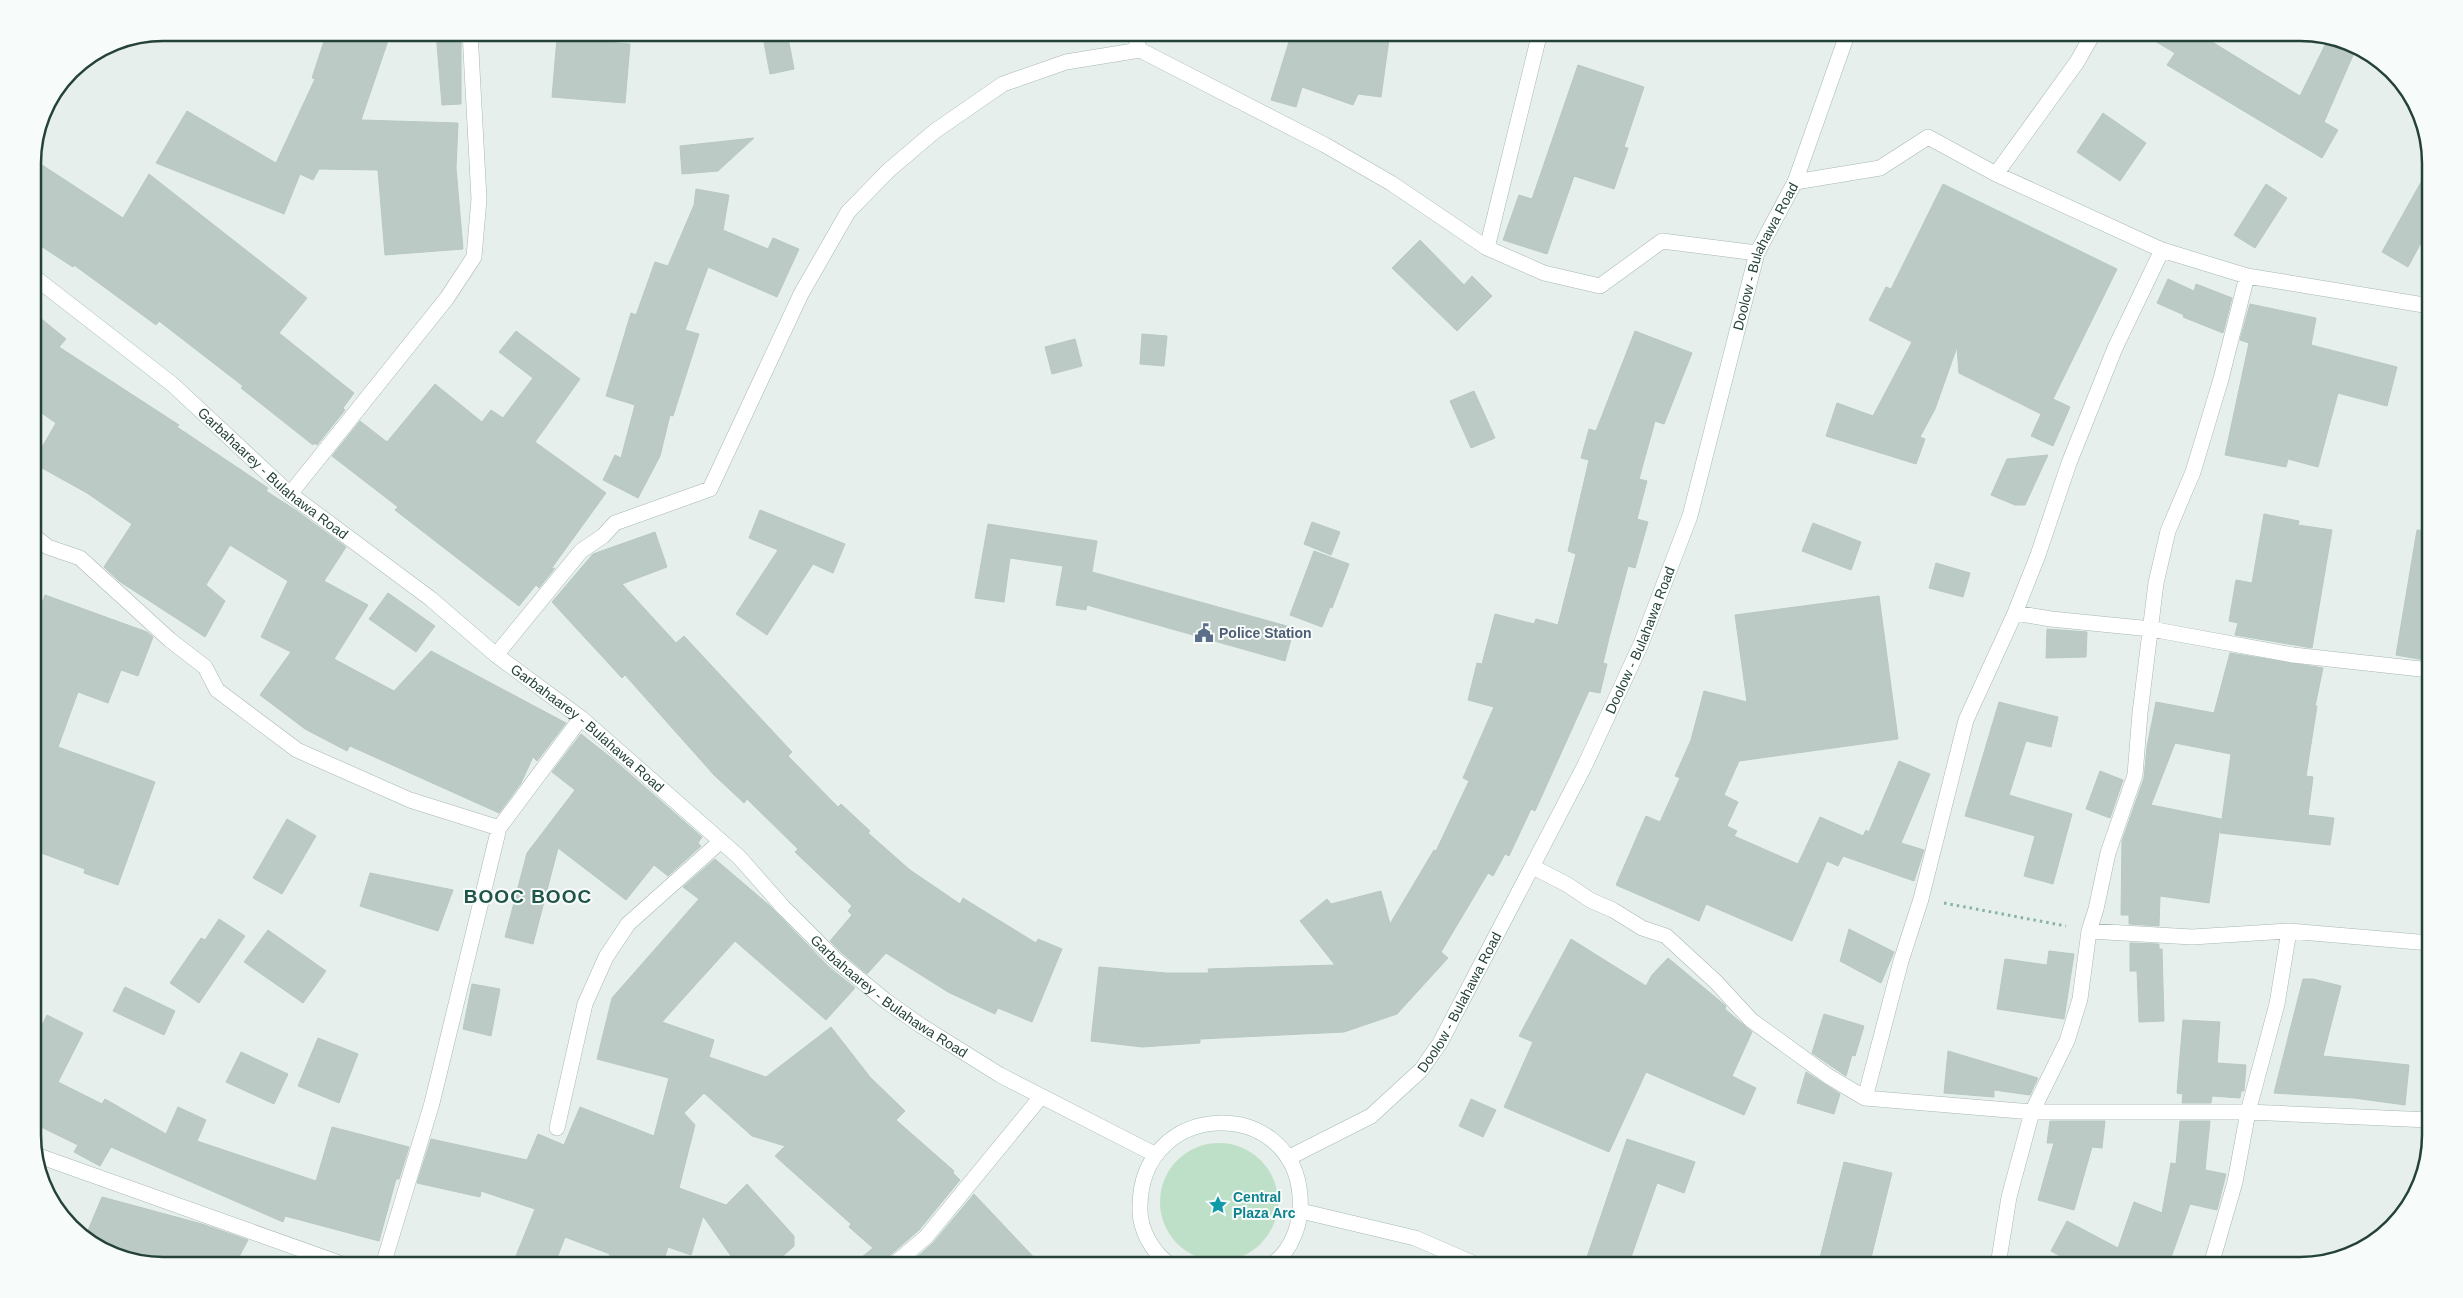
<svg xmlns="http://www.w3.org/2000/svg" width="2463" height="1298" font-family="Arial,sans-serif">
	<rect width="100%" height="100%" fill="#e6efeb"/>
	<path fill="#bfe0c8" d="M1160 1202a59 59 0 1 1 118 0a59 59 0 1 1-118 0Z"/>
	<path fill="#bbcac4" stroke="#b8c9c2" d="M 327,32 L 391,32 L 361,120 L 458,123 L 456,168 L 463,249 L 385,255 L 378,170 L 319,169 L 313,180 L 300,174 L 284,214 L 156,163 L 187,111 L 276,163 L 315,79 L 312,78 Z
		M 436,32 L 461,32 L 461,104 L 442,105 Z
		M 762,32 L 787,32 L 794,69 L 770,74 Z
		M 1292,32 L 1390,32 L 1381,97 L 1358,94 L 1353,105 L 1302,87 L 1296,107 L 1271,100 Z
		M 2140,32 L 2196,32 L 2300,96 L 2328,39 L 2357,46 L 2324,122 L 2338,130 L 2322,158 L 2167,65 L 2175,53 Z
		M 557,38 L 630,44 L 625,103 L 552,97 Z
		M 1578,65 L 1644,87 L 1624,147 L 1628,148 L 1614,189 L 1574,176 L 1547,254 L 1503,240 L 1519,195 L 1532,199 Z
		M 2103,113 L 2146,143 L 2120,181 L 2077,152 Z
		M 754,138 L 718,171 L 682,174 L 680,146 Z
		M 33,159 L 123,218 L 149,174 L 307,298 L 279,333 L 354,393 L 343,408 L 345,410 L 317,445 L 314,443 L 313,445 L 241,388 L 243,386 L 159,321 L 156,325 L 74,265 L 73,267 L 33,241 Z
		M 2430,166 L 2430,226 L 2408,267 L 2382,252 Z
		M 1943,184 L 2117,269 L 2053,399 L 2070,407 L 2053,446 L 2031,436 L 2041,414 L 1959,373 L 1957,347 L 1935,409 L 1920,437 L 1925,439 L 1916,464 L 1826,436 L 1837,403 L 1873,416 L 1912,342 L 1869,320 L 1886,287 L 1891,289 Z
		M 2266,184 L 2287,198 L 2255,248 L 2234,235 Z
		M 696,189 L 729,195 L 723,230 L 768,249 L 773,238 L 799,249 L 777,297 L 708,267 L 685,330 L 699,334 L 673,416 L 670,415 L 660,456 L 638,498 L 603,480 L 615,455 L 621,458 L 635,405 L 606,396 L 631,313 L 636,315 L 655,262 L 668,266 L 694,205 Z
		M 1420,240 L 1464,285 L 1472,276 L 1492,296 L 1457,331 L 1392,268 Z
		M 2168,279 L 2194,291 L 2196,284 L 2232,298 L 2223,333 L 2183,317 L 2184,315 L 2157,303 Z
		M 2250,304 L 2316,318 L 2311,345 L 2397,367 L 2387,406 L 2338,393 L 2318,467 L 2288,459 L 2286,467 L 2225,455 L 2249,343 L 2240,340 Z
		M 33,312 L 66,339 L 59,347 L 179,425 L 177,427 L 268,488 L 266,491 L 297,511 L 346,547 L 324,581 L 368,605 L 334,659 L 394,691 L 431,651 L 566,723 L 537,761 L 533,757 L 521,783 L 499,813 L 350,746 L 347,751 L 305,729 L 260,695 L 291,652 L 261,637 L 288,581 L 230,545 L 206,585 L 225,601 L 205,637 L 119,581 L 104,567 L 132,524 L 87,493 L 33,463 L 56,423 L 33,407 Z
		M 516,331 L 580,379 L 535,442 L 606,493 L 551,569 L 555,568 L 539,588 L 536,585 L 519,606 L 395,510 L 398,507 L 332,456 L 360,421 L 387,442 L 435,384 L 482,422 L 491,410 L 503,418 L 533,378 L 499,352 Z
		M 1635,331 L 1692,353 L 1664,424 L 1655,421 L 1639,479 L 1647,481 L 1637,519 L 1648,522 L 1635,568 L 1628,566 L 1609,638 L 1603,663 L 1607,664 L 1600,693 L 1589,691 L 1535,811 L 1531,809 L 1509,856 L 1505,854 L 1493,876 L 1488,873 L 1441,952 L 1448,958 L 1397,1014 L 1344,1032 L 1200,1039 L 1200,1043 L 1142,1047 L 1091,1041 L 1099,967 L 1166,973 L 1209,973 L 1208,969 L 1335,965 L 1300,921 L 1327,899 L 1331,904 L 1381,891 L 1390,924 L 1434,850 L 1436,851 L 1469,781 L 1463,778 L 1494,707 L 1468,700 L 1477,663 L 1482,664 L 1495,614 L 1534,624 L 1536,619 L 1558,625 L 1576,554 L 1568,551 L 1589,460 L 1581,458 L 1589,429 L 1596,431 Z
		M 1142,334 L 1167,336 L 1164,366 L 1140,364 Z
		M 1075,339 L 1082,366 L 1052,374 L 1045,347 Z
		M 1474,391 L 1495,438 L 1471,448 L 1450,401 Z
		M 2048,455 L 2025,505 L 2015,505 L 1991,495 L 2007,459 Z
		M 760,510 L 845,544 L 833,573 L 813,564 L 767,635 L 736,614 L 778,550 L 749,538 Z
		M 2264,514 L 2299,521 L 2298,525 L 2332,530 L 2312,648 L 2235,635 L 2238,623 L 2229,621 L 2236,580 L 2252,583 Z
		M 1312,522 L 1340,532 L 1331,555 L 1304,544 Z
		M 1813,523 L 1861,542 L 1851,570 L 1802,551 Z
		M 988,524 L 1097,541 L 1092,572 L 1294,628 L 1285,661 L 1087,605 L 1086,610 L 1056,605 L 1063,566 L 1010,558 L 1004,602 L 975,598 Z
		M 2417,530 L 2430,531 L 2430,661 L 2396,655 Z
		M 655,532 L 667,567 L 622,584 L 676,643 L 684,636 L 792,752 L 788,756 L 838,807 L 841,804 L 870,831 L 868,833 L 910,870 L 960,904 L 963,898 L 1036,943 L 1038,939 L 1062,949 L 1032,1022 L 998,1008 L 995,1014 L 948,992 L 886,953 L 867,974 L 842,953 L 830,941 L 852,915 L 848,911 L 852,906 L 795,852 L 798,849 L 747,799 L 744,803 L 714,775 L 625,675 L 622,678 L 552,602 L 593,554 Z
		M 1314,551 L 1349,564 L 1332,608 L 1330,607 L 1322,627 L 1290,615 Z
		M 1936,563 L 1970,573 L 1963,597 L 1929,588 Z
		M 388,593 L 435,626 L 416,652 L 369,619 Z
		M 45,595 L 147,632 L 153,637 L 138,676 L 121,670 L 108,703 L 78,692 L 58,747 L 155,782 L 118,885 L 84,873 L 85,869 L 33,850 L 33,627 Z
		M 1879,596 L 1898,739 L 1739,761 L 1724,795 L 1738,802 L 1727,826 L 1737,831 L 1734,836 L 1798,864 L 1820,817 L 1863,836 L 1866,830 L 1869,832 L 1899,761 L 1930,774 L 1901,843 L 1924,850 L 1914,881 L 1843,856 L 1838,866 L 1827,861 L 1792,941 L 1706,904 L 1699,921 L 1616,885 L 1646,816 L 1660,822 L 1680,778 L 1675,776 L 1691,740 L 1704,691 L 1747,702 L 1735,615 Z
		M 2047,629 L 2087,632 L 2086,657 L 2046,658 Z
		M 2230,653 L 2323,668 L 2315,706 L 2317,706 L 2306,776 L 2313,777 L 2308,815 L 2334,818 L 2330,845 L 2220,833 L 2231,754 L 2175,743 L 2151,805 L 2221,819 L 2209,903 L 2160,896 L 2159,926 L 2129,924 L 2129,915 L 2121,915 L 2122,841 L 2144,778 L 2147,747 L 2156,702 L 2214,713 Z
		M 1999,702 L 2058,717 L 2051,747 L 2026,741 L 2009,795 L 2072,814 L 2053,884 L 2024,876 L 2035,836 L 1965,816 Z
		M 581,734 L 614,760 L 702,837 L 698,843 L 701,846 L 668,876 L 654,865 L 626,900 L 558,848 L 533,944 L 505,937 L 527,853 L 575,790 L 552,772 Z
		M 2100,771 L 2123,780 L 2110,818 L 2086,809 Z
		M 287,819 L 316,836 L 282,894 L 253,878 Z
		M 715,859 L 770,906 L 829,967 L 855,988 L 826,1020 L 735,941 L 662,1022 L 714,1040 L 709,1057 L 766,1077 L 831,1027 L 870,1077 L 905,1111 L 896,1120 L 954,1171 L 953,1173 L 960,1180 L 919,1230 L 887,1258 L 884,1266 L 851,1266 L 873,1248 L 849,1227 L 851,1224 L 775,1156 L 785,1146 L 752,1136 L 704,1093 L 684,1113 L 695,1125 L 679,1188 L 726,1205 L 747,1184 L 794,1236 L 794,1246 L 772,1266 L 738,1266 L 703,1216 L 691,1255 L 668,1247 L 662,1266 L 606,1266 L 610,1254 L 565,1237 L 554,1266 L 512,1266 L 535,1209 L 481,1191 L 480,1197 L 417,1183 L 431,1139 L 527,1160 L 538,1134 L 564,1145 L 580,1107 L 654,1136 L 669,1078 L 597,1059 L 612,998 L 699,899 L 683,887 Z
		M 370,873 L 453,890 L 438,931 L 360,906 Z
		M 219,919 L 245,936 L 199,1003 L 170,983 L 201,938 L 205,940 Z
		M 1849,929 L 1894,952 L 1881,983 L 1840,961 Z
		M 268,930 L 326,971 L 303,1003 L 244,962 Z
		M 1571,939 L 1646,986 L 1652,975 L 1668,958 L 1726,1006 L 1725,1009 L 1752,1032 L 1732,1076 L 1756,1088 L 1744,1115 L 1646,1072 L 1609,1152 L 1504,1107 L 1533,1042 L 1519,1036 Z
		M 2130,943 L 2159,944 L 2159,949 L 2162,949 L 2164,1021 L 2139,1022 L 2137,971 L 2130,971 Z
		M 2049,951 L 2074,954 L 2064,1019 L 1997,1009 L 2005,959 L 2047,965 Z
		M 2303,979 L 2313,979 L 2341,986 L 2323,1056 L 2409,1065 L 2405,1105 L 2354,1098 L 2274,1093 Z
		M 472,984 L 500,989 L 491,1036 L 463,1029 Z
		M 125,987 L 175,1011 L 164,1035 L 113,1011 Z
		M 1824,1014 L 1864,1026 L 1855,1056 L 1852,1055 L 1846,1076 L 1812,1053 Z
		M 47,1015 L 83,1033 L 58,1082 L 102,1104 L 105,1099 L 166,1134 L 178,1107 L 206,1120 L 197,1141 L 316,1181 L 332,1127 L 409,1147 L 399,1179 L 396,1179 L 379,1241 L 285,1216 L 283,1222 L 111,1147 L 100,1166 L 74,1152 L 78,1145 L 37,1125 L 33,1134 L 33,1044 Z
		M 2183,1020 L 2220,1022 L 2217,1063 L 2246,1065 L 2244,1091 L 2241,1091 L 2240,1098 L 2212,1096 L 2211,1103 L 2182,1103 L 2183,1094 L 2177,1093 Z
		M 318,1038 L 358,1054 L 339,1103 L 298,1086 Z
		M 1948,1051 L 2038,1078 L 2030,1095 L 1994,1090 L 1994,1097 L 1944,1093 Z
		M 241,1052 L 288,1074 L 274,1104 L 226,1082 Z
		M 1806,1072 L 1840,1094 L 1834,1114 L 1797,1103 Z
		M 1471,1099 L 1496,1110 L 1483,1137 L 1459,1126 Z
		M 2050,1121 L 2105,1121 L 2102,1148 L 2092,1147 L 2074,1210 L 2038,1200 L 2054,1143 L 2047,1143 Z
		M 2180,1121 L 2210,1121 L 2205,1170 L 2226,1174 L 2217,1210 L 2190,1204 L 2168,1266 L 2079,1266 L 2051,1251 L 2067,1221 L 2118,1248 L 2134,1202 L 2162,1213 L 2171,1163 L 2176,1164 Z
		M 1627,1139 L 1695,1162 L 1684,1193 L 1657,1183 L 1628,1266 L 1584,1266 Z
		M 1844,1162 L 1892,1173 L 1869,1266 L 1818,1266 Z
		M 974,1194 L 1042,1266 L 907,1266 L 933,1243 Z
		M 102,1197 L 202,1224 L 248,1240 L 234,1266 L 163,1266 L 105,1252 L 86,1235 Z"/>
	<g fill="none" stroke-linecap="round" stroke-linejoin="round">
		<g stroke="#a8b8b2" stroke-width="16">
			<path id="street" d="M 1133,32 L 1140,50
				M 1996,174 L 2077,62 L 2094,32
				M 1795,182 L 1880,168 L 1928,137 L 1996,174 L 2162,250 L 2247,276 L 2430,306
				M 1487,248 L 1540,32
				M 290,494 L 447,298 L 474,257 L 479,199 L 470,32
				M 33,535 L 48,547 L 80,558 L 170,640 L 205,667 L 217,690 L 297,750 L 410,800 L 499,828
				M 2015,613 L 2051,619 L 2151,629 L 2293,655 L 2430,670
				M 496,655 L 581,551 L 603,536 L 615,523 L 710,489 L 801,294 L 848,212 L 889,170 L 935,131 L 1003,84 L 1066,62 L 1140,50 L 1325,145 L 1391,183 L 1487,248 L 1544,273 L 1600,286 L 1662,241 L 1757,253
				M 1533,867 L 1568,885 L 1590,900 L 1613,910 L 1642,928 L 1666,936 L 1716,982 L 1751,1020 L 1828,1076 L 1865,1098 L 2032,1112 L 2248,1112 L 2430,1120
				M 2089,931 L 2192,937 L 2289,931 L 2430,943
				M 1865,1098 L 1901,961 L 1921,899 L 1966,720 L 2015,613 L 2038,555 L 2069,463 L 2115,348 L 2162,250
				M 557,1128 L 585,1004 L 606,957 L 628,924 L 721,841
				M 36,1155 L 345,1265
				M 383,1265 L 432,1103 L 499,828 L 581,718
				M 893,1265 L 926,1237 L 1040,1098
				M 1998,1265 L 2009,1197 L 2032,1112 L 2067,1041 L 2080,999 L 2089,931 L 2096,909 L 2108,853 L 2135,775 L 2140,713 L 2156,583 L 2168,531 L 2193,472 L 2221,379 L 2247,276
				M 2211,1265 L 2235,1182 L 2248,1112 L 2277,1004 L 2289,931"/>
		</g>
		<g stroke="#a4bbb3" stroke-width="16">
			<g id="secondary">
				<path id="s1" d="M 33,276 L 172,384 L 290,494 L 431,599 L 496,655 L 581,718 L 739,857 L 783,907 L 836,960 L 886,1001 L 920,1025 L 1000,1075 L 1156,1155"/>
				<path id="s2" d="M 1288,1158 L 1371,1116 L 1421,1070 L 1440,1043 L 1585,765 L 1641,644 L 1690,516 L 1757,253 L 1795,182 L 1848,32"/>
				<path d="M 1301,1211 L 1415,1238 L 1477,1265"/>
				<path d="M 1170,1265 C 1152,1252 1139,1229 1140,1207 C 1140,1099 1293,1095 1300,1196 C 1302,1222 1293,1250 1271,1265"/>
			</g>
		</g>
		<path stroke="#86b3a5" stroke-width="3" stroke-dasharray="2.5 4" stroke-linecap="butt" d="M 1944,903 L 2066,926"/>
		<use href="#street" stroke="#fff" stroke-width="15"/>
		<use href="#secondary" stroke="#fff" stroke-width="15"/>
	</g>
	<defs>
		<g id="civic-bare" transform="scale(1.5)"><path d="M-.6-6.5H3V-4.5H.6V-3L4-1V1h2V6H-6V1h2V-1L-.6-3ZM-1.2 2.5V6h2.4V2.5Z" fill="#5c6f8a" stroke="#f7fbf9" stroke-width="2.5" paint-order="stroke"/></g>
		<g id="sight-bare" transform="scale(1.5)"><path d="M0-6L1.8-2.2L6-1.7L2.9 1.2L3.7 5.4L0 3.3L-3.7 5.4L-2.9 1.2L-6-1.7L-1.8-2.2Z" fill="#0f9aa8" stroke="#f7fbf9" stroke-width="2.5" paint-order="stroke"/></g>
	</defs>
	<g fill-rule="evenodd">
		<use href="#civic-bare" x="1204" y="633"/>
		<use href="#sight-bare" x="1218" y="1205"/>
	</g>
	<g text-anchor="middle" stroke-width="4" stroke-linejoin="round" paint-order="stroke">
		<g font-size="14" fill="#24423a" stroke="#f7fbf9">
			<text dy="5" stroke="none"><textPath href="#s2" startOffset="1049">Doolow - Bulahawa Road</textPath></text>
			<text dy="5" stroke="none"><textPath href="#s1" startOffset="311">Garbahaarey - Bulahawa Road</textPath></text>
			<text dy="5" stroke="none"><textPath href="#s2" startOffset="644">Doolow - Bulahawa Road</textPath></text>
			<text dy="5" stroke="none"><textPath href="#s1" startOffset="716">Garbahaarey - Bulahawa Road</textPath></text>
			<text dy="5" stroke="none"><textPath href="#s1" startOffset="1121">Garbahaarey - Bulahawa Road</textPath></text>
			<text dy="5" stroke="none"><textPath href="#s2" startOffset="239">Doolow - Bulahawa Road</textPath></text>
		</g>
		<g font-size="14" font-weight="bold" fill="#4e5e75" stroke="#f7fbf9" text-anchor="start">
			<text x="1219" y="638">Police Station</text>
		</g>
		<g font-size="14" font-weight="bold" fill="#0d838f" stroke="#f7fbf9" text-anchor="start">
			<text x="1233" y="1202">Central<tspan x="1233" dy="16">Plaza Arc</tspan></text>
		</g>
		<g font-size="19" font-weight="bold" letter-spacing="1" fill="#1f5548" stroke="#f7fbf9">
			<text x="528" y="903">BOOC BOOC</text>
		</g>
	</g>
	<path d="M0 0H2463V1298H0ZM163 41H2300A122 122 0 0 1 2422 163V1135A122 122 0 0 1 2300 1257H163A122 122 0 0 1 41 1135V163A122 122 0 0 1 163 41Z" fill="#f7fbf9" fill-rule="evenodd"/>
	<path fill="none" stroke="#24423a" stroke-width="2.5" d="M163 41H2300A122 122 0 0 1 2422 163V1135A122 122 0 0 1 2300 1257H163A122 122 0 0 1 41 1135V163A122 122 0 0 1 163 41Z"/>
</svg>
